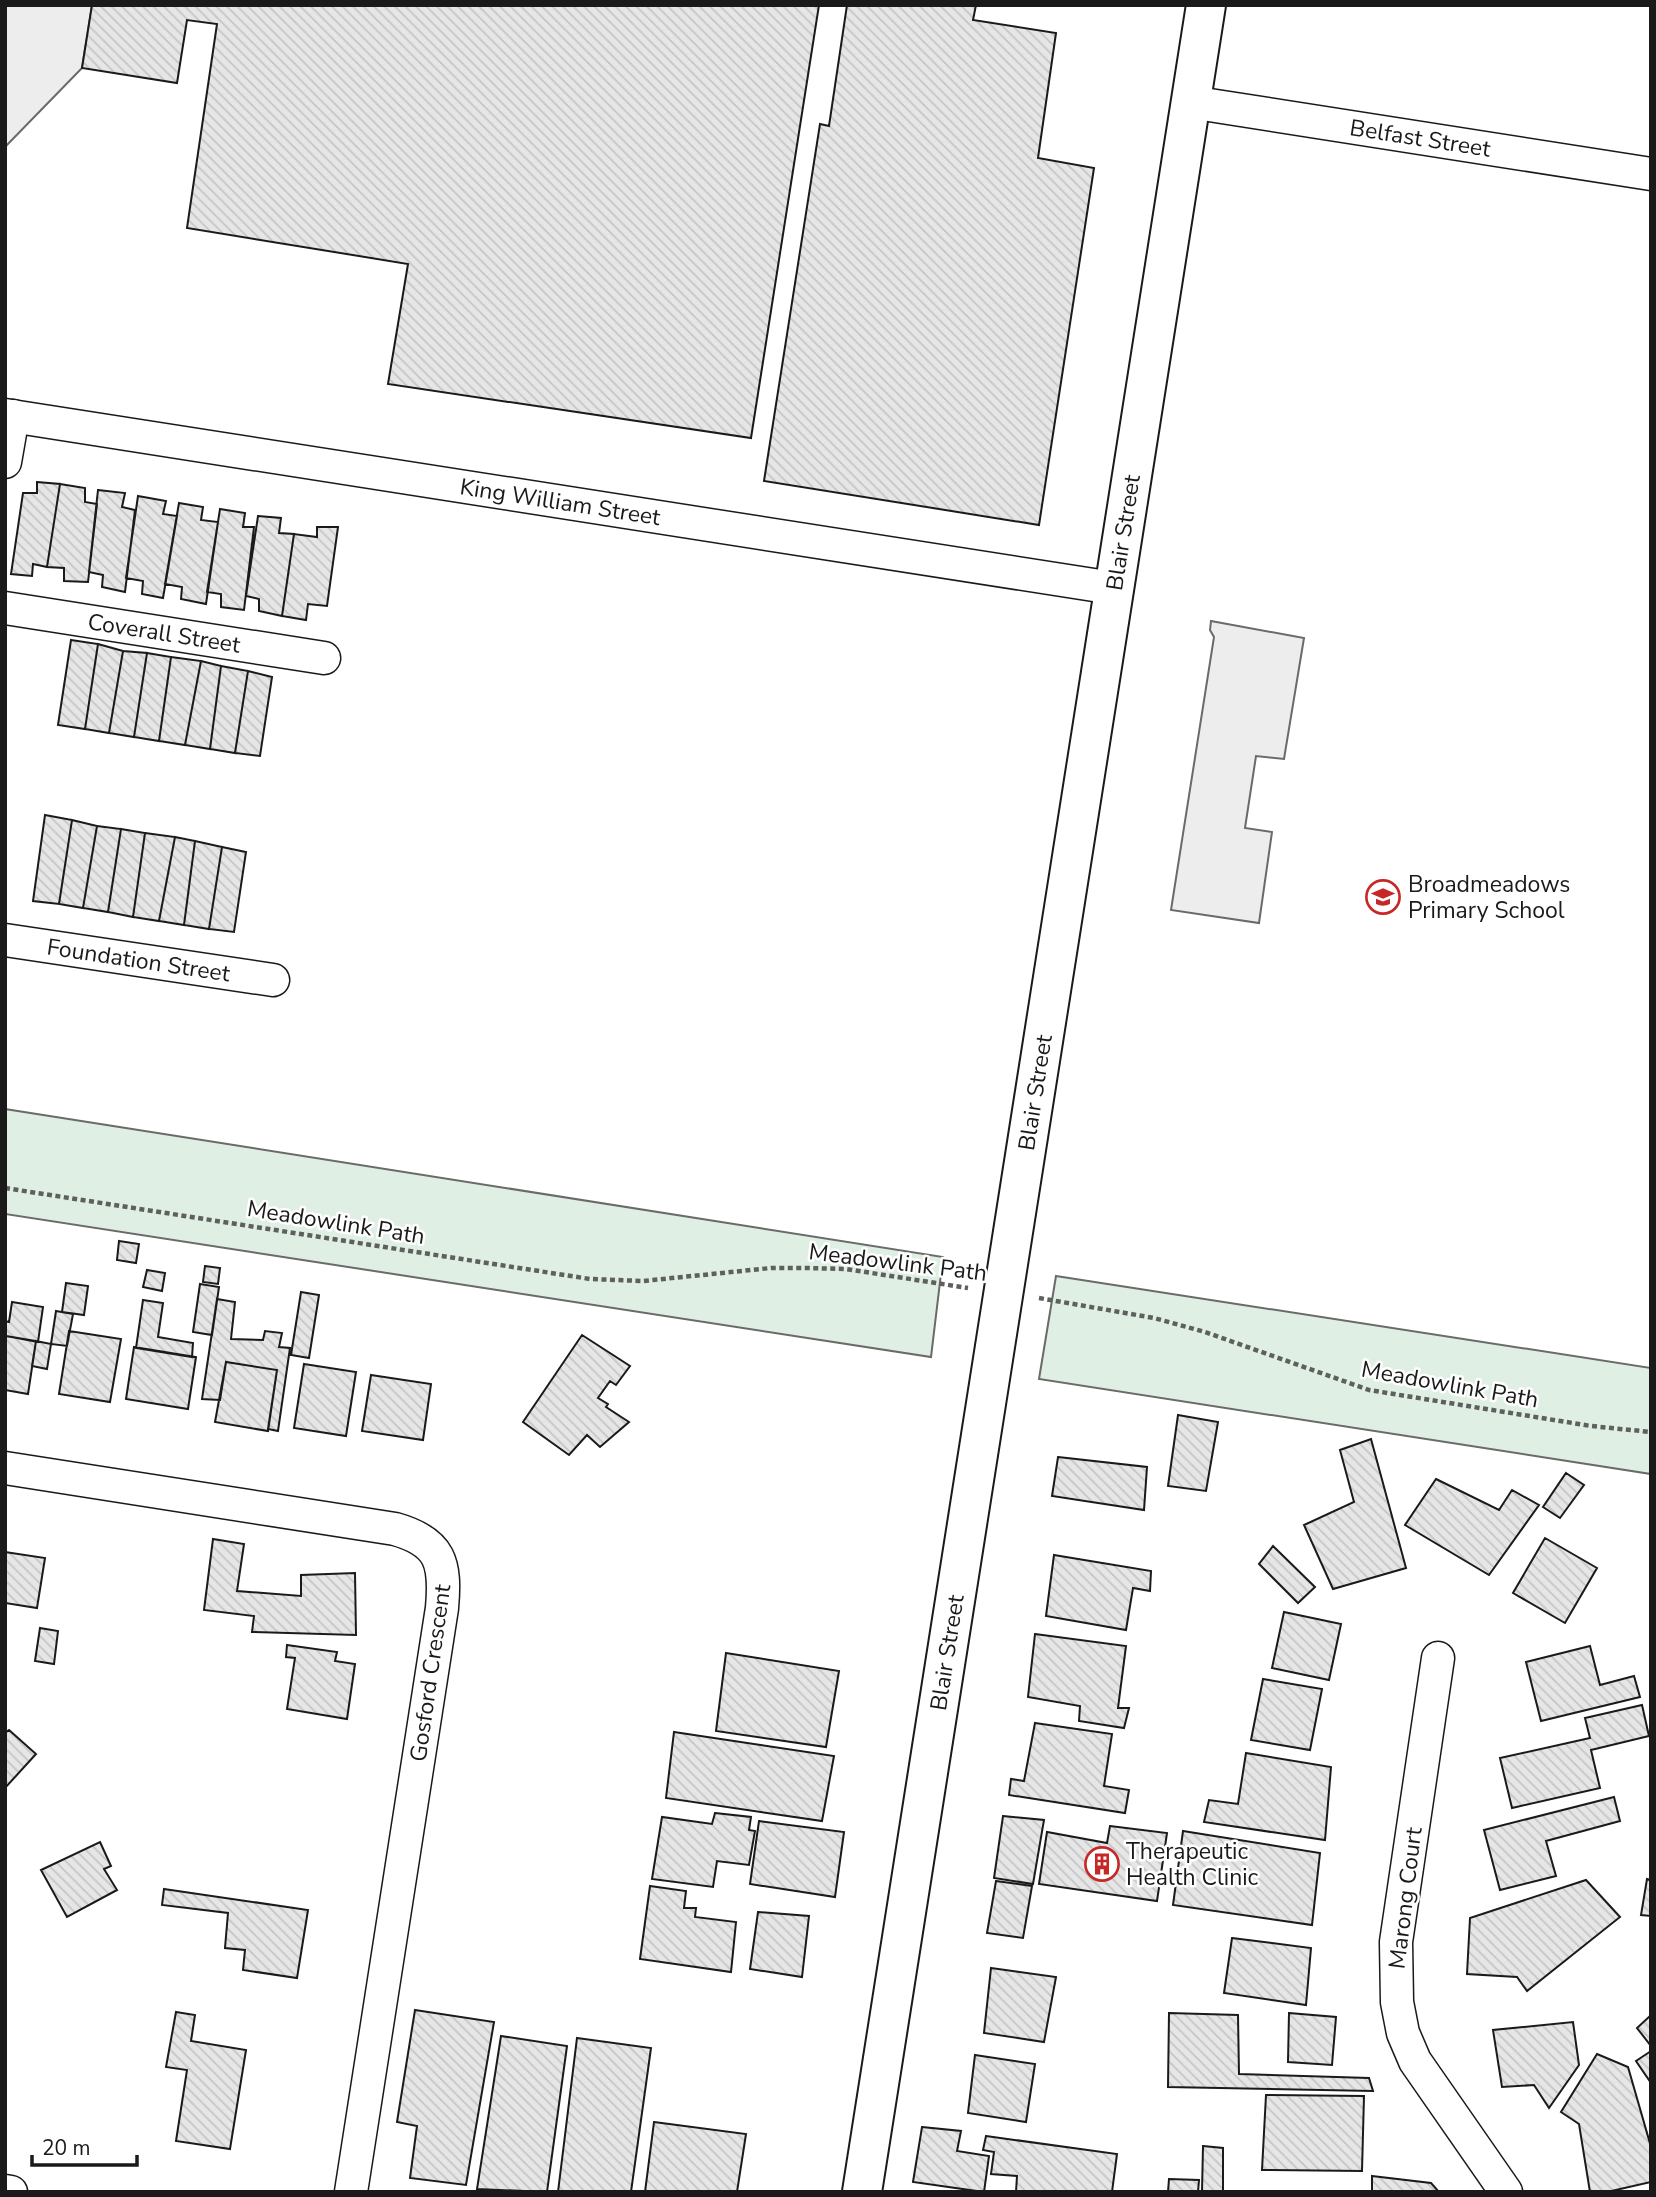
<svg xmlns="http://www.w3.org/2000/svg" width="1656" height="2197" font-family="'Nunito Sans',sans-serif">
	<defs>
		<pattern id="building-back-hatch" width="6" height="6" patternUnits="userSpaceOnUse" patternTransform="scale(1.75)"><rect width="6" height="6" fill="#e6e6e6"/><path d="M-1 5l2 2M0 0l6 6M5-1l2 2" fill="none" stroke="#c5c5c5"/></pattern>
	</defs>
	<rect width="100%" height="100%" fill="#fff"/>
	<path fill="#e0efe3" stroke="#6a6a6a" stroke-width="2" d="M 5,1109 L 943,1257 L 931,1357 L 5,1214 Z
		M 1056,1276 L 1651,1368 L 1651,1474 L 1039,1379 Z"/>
	<path fill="#ededed" stroke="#6a6a6a" stroke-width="2" d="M 5,5 L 92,5 L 82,68 L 5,147 Z
		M 1211,621 L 1304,638 L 1284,759 L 1256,756 L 1245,828 L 1272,832 L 1259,923 L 1171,910 L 1214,637 L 1210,630 Z"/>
	<path fill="url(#building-back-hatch)" stroke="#1a1a1a" stroke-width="2" d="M 92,5 L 819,5 L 751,438 L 388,384 L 408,264 L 187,228 L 217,24 L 187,20 L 177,83 L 82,68 Z
		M 847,5 L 976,5 L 973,20 L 1056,33 L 1038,158 L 1094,168 L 1039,525 L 764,481 L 820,124 L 829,126 Z
		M 37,482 L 60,484 L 47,567 L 33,564 L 32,576 L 11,574 L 23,493 L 37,493 Z
		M 60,484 L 85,488 L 85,502 L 97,504 L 88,582 L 64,581 L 64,568 L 47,567 Z
		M 98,490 L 125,493 L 122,507 L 135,510 L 125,592 L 102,587 L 103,575 L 89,572 Z
		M 138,496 L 166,501 L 163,514 L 177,516 L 163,598 L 142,594 L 143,581 L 126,578 Z
		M 179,503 L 203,507 L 201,520 L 218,522 L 206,604 L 181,599 L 182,587 L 165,584 Z
		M 220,509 L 245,513 L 243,527 L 254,527 L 244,610 L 221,607 L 221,594 L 207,592 Z
		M 258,516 L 281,518 L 279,533 L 294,534 L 282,616 L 259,611 L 259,599 L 246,596 Z
		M 317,527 L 338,527 L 327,606 L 308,604 L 306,620 L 282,616 L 294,534 L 317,537 Z
		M 71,640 L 98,644 L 85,729 L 58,725 Z
		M 98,644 L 123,651 L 109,733 L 85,729 Z
		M 123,651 L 147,653 L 134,737 L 109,733 Z
		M 147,653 L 171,657 L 159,741 L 134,737 Z
		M 171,657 L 201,661 L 185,745 L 159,741 Z
		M 201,661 L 221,666 L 210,749 L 185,745 Z
		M 221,666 L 248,671 L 235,753 L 210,749 Z
		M 248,671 L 272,677 L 260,756 L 235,753 Z
		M 45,815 L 72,820 L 59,904 L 33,901 Z
		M 72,820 L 97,826 L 83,908 L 59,904 Z
		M 97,826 L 121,829 L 108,912 L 83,908 Z
		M 121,829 L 145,833 L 133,917 L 108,912 Z
		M 145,833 L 175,837 L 159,921 L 133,917 Z
		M 175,837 L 195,841 L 184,925 L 159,921 Z
		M 195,841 L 222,847 L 209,929 L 184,925 Z
		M 222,847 L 246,852 L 234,932 L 209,929 Z
		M 119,1241 L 139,1244 L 136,1263 L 117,1260 Z
		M 205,1266 L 220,1268 L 218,1284 L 203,1282 Z
		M 147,1270 L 165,1273 L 162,1291 L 143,1287 Z
		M 66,1283 L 88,1286 L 84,1315 L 62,1312 Z
		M 200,1284 L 219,1287 L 212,1335 L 193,1332 Z
		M 301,1292 L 319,1295 L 309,1358 L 291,1355 Z
		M 217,1299 L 235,1302 L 231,1339 L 263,1340 L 265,1331 L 282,1333 L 279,1347 L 290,1348 L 278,1431 L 268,1429 L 277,1370 L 226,1362 L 220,1400 L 202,1399 Z
		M 143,1300 L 163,1303 L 158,1337 L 193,1343 L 192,1357 L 136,1348 Z
		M 12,1302 L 43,1307 L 38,1342 L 6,1336 L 5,1321 L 9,1322 Z
		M 56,1311 L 73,1314 L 67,1346 L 51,1344 Z
		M 69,1331 L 121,1339 L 110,1402 L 59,1394 Z
		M 5,1333 L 6,1336 L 36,1341 L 28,1394 L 5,1390 Z
		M 582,1335 L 630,1366 L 616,1385 L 610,1381 L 598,1398 L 608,1404 L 606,1407 L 629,1422 L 600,1447 L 587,1435 L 569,1455 L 523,1422 Z
		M 36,1341 L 51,1344 L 47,1369 L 32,1366 Z
		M 134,1347 L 196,1357 L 188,1409 L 126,1399 Z
		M 226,1362 L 277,1370 L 268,1431 L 215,1422 Z
		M 304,1364 L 356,1372 L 346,1436 L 294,1428 Z
		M 371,1375 L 431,1384 L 423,1440 L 362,1431 Z
		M 1178,1415 L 1218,1422 L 1206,1491 L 1168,1486 Z
		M 1371,1439 L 1406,1568 L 1333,1589 L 1304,1525 L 1354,1502 L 1340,1450 Z
		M 1058,1457 L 1147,1467 L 1144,1510 L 1052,1496 Z
		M 1566,1473 L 1584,1485 L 1560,1518 L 1543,1507 Z
		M 1436,1479 L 1499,1510 L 1512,1490 L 1539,1505 L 1489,1575 L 1405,1525 Z
		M 1545,1538 L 1597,1568 L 1565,1623 L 1513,1593 Z
		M 213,1539 L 244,1544 L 237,1591 L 301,1596 L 301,1575 L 355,1573 L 356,1635 L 252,1632 L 254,1616 L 204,1610 Z
		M 1273,1546 L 1315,1587 L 1298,1603 L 1259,1564 Z
		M 5,1552 L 45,1558 L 37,1608 L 5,1603 Z
		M 1054,1555 L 1151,1571 L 1150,1591 L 1133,1588 L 1126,1630 L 1046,1616 Z
		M 1284,1612 L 1341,1624 L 1329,1680 L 1272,1668 Z
		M 40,1628 L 58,1631 L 54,1664 L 35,1661 Z
		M 1035,1634 L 1126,1646 L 1118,1708 L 1129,1708 L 1124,1728 L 1079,1721 L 1080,1706 L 1028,1697 Z
		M 287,1645 L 337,1652 L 335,1661 L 355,1664 L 347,1719 L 287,1709 L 295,1658 L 286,1657 Z
		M 1590,1646 L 1600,1685 L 1634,1676 L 1640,1697 L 1541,1721 L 1526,1662 Z
		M 726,1653 L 839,1671 L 826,1747 L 716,1731 Z
		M 1263,1679 L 1322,1689 L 1310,1750 L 1251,1740 Z
		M 1642,1705 L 1649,1736 L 1591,1750 L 1600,1788 L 1512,1808 L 1500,1758 L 1590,1738 L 1585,1718 Z
		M 1035,1723 L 1112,1734 L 1104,1786 L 1129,1790 L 1125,1813 L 1009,1795 L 1011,1779 L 1024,1781 Z
		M 9,1730 L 36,1754 L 5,1788 L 5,1733 Z
		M 674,1732 L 834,1756 L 822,1821 L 666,1798 Z
		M 1246,1753 L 1331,1767 L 1325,1840 L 1204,1822 L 1209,1800 L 1238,1804 Z
		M 1614,1797 L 1620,1821 L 1546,1841 L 1556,1876 L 1500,1890 L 1484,1830 Z
		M 715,1813 L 751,1817 L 749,1830 L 755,1831 L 749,1865 L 717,1861 L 713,1887 L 652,1879 L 662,1817 L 712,1824 Z
		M 1003,1816 L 1044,1820 L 1033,1884 L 994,1878 Z
		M 759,1821 L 844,1832 L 835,1897 L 750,1884 Z
		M 1110,1826 L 1167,1833 L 1157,1901 L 1039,1884 L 1047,1832 L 1107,1843 Z
		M 1183,1831 L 1320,1853 L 1312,1925 L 1173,1905 Z
		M 100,1842 L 111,1866 L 104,1869 L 117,1890 L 67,1917 L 41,1870 Z
		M 1647,1879 L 1651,1880 L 1651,1916 L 1641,1915 Z
		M 1586,1880 L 1620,1917 L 1527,1991 L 1517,1977 L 1467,1974 L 1470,1918 Z
		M 996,1881 L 1032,1886 L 1023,1938 L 987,1933 Z
		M 650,1886 L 686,1891 L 684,1908 L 696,1908 L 695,1917 L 736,1922 L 731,1972 L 640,1959 Z
		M 164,1889 L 308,1910 L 297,1978 L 243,1970 L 245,1950 L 225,1948 L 228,1913 L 162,1905 Z
		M 758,1912 L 809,1916 L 802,1977 L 750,1969 Z
		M 1232,1938 L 1311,1948 L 1306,2005 L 1224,1993 Z
		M 991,1968 L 1056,1977 L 1044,2042 L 984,2033 Z
		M 415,2010 L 494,2022 L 466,2185 L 410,2178 L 417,2126 L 397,2122 Z
		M 176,2012 L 195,2015 L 191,2041 L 246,2050 L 230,2149 L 176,2141 L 187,2070 L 166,2067 Z
		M 1169,2013 L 1238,2015 L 1239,2074 L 1369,2078 L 1373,2091 L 1168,2087 Z
		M 1289,2013 L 1336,2017 L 1332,2065 L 1288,2062 Z
		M 1651,2015 L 1651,2046 L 1637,2028 Z
		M 1573,2022 L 1579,2065 L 1549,2108 L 1534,2085 L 1502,2087 L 1493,2030 Z
		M 501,2036 L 567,2046 L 547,2192 L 477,2189 Z
		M 577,2038 L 651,2048 L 631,2192 L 558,2192 Z
		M 1651,2051 L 1651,2083 L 1636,2061 Z
		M 1597,2054 L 1628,2067 L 1651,2147 L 1651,2182 L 1607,2192 L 1590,2192 L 1579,2124 L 1561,2112 Z
		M 975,2055 L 1035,2064 L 1026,2122 L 968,2113 Z
		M 1266,2095 L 1364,2096 L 1362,2171 L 1262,2170 Z
		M 654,2122 L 746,2134 L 737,2192 L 645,2192 Z
		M 922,2127 L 961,2131 L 957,2151 L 989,2156 L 984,2192 L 913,2182 Z
		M 986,2136 L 1117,2154 L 1112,2192 L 1016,2192 L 1017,2176 L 991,2174 L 994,2152 L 983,2150 Z
		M 1203,2146 L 1223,2148 L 1223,2192 L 1202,2192 Z
		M 1372,2176 L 1431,2183 L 1439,2192 L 1372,2192 Z
		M 1169,2179 L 1199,2180 L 1198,2192 L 1168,2192 Z"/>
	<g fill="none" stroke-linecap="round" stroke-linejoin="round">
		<g stroke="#1a1a1a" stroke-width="35">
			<g id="minor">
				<path id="s1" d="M 1190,102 L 1651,174"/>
				<path id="s2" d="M 5,415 L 1113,588"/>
				<path d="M 5,462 L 13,416"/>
				<path id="s3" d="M 5,608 L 324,658"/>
				<path id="s4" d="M 5,940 L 273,980"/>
				<path d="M 5,1468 L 395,1529 C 441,1542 446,1563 442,1608 L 351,2192"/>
				<path d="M 1438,1658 L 1396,1942 L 1397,2002 L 1403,2033 L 1415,2061 L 1506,2192"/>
				<path d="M 5,2191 L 11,2192"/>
			</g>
		</g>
		<g stroke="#1a1a1a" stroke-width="42">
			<g id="tertiary">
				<path id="s5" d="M 862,2192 L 1206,5"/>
			</g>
		</g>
		<path stroke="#5f5f5f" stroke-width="4.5" stroke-dasharray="5 3.5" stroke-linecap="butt" d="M 5,1188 L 590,1279 L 643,1281 L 771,1268 L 807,1268 L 846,1269 L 968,1288
			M 1039,1298 L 1154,1318 L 1205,1332 L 1369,1390 L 1591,1426 L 1651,1432"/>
		<use href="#minor" stroke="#fff" stroke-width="32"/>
		<use href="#tertiary" stroke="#fff" stroke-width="38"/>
	</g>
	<defs>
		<g id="school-ring" transform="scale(1.75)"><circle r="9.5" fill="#fff" stroke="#c62828" stroke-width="1.5"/><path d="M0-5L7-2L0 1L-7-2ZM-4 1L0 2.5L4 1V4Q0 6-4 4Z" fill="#c62828"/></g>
		<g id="building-ring" transform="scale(1.75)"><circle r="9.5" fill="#fff" stroke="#c62828" stroke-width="1.5"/><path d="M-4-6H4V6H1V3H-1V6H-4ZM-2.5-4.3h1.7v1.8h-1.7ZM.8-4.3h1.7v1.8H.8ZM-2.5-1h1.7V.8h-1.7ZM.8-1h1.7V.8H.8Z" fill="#c62828"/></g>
	</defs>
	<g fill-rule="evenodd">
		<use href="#school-ring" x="1383" y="897"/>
		<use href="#building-ring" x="1102" y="1864"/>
	</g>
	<g text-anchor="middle" stroke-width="5" stroke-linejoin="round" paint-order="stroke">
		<g font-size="23" fill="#1a1a1a" stroke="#fff">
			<text dy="8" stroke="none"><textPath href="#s1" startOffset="233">Belfast Street</textPath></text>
			<text dy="8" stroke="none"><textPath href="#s2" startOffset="562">King William Street</textPath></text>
			<text dy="8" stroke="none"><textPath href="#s5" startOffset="1680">Blair Street</textPath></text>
			<text dy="8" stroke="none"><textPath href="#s3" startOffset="161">Coverall Street</textPath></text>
			<text dy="8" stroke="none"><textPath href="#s4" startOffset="135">Foundation Street</textPath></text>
			<text dy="8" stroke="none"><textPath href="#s5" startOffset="1113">Blair Street</textPath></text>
			<text transform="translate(336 1222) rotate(9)" y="8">Meadowlink Path</text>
			<text transform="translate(898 1262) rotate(7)" y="8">Meadowlink Path</text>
			<text transform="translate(1450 1384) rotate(10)" y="8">Meadowlink Path</text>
			<text dy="8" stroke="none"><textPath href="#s5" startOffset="546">Blair Street</textPath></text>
			<text transform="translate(430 1673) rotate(-82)" y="8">Gosford Crescent</text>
			<text transform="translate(1405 1898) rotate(-83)" y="8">Marong Court</text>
		</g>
		<g font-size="23" fill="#1a1a1a" stroke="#fff" text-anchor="start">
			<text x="1408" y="892">Broadmeadows<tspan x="1408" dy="26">Primary School</tspan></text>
			<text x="1126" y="1859">Therapeutic<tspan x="1126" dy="26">Health Clinic</tspan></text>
		</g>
	</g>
	<rect width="1656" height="2197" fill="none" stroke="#1a1a1a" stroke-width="14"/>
	<path d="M32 2155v10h105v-10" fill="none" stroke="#1a1a1a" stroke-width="3.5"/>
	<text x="42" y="2155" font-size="21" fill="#1a1a1a" stroke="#ffffff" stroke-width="5" paint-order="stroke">20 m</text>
</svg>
